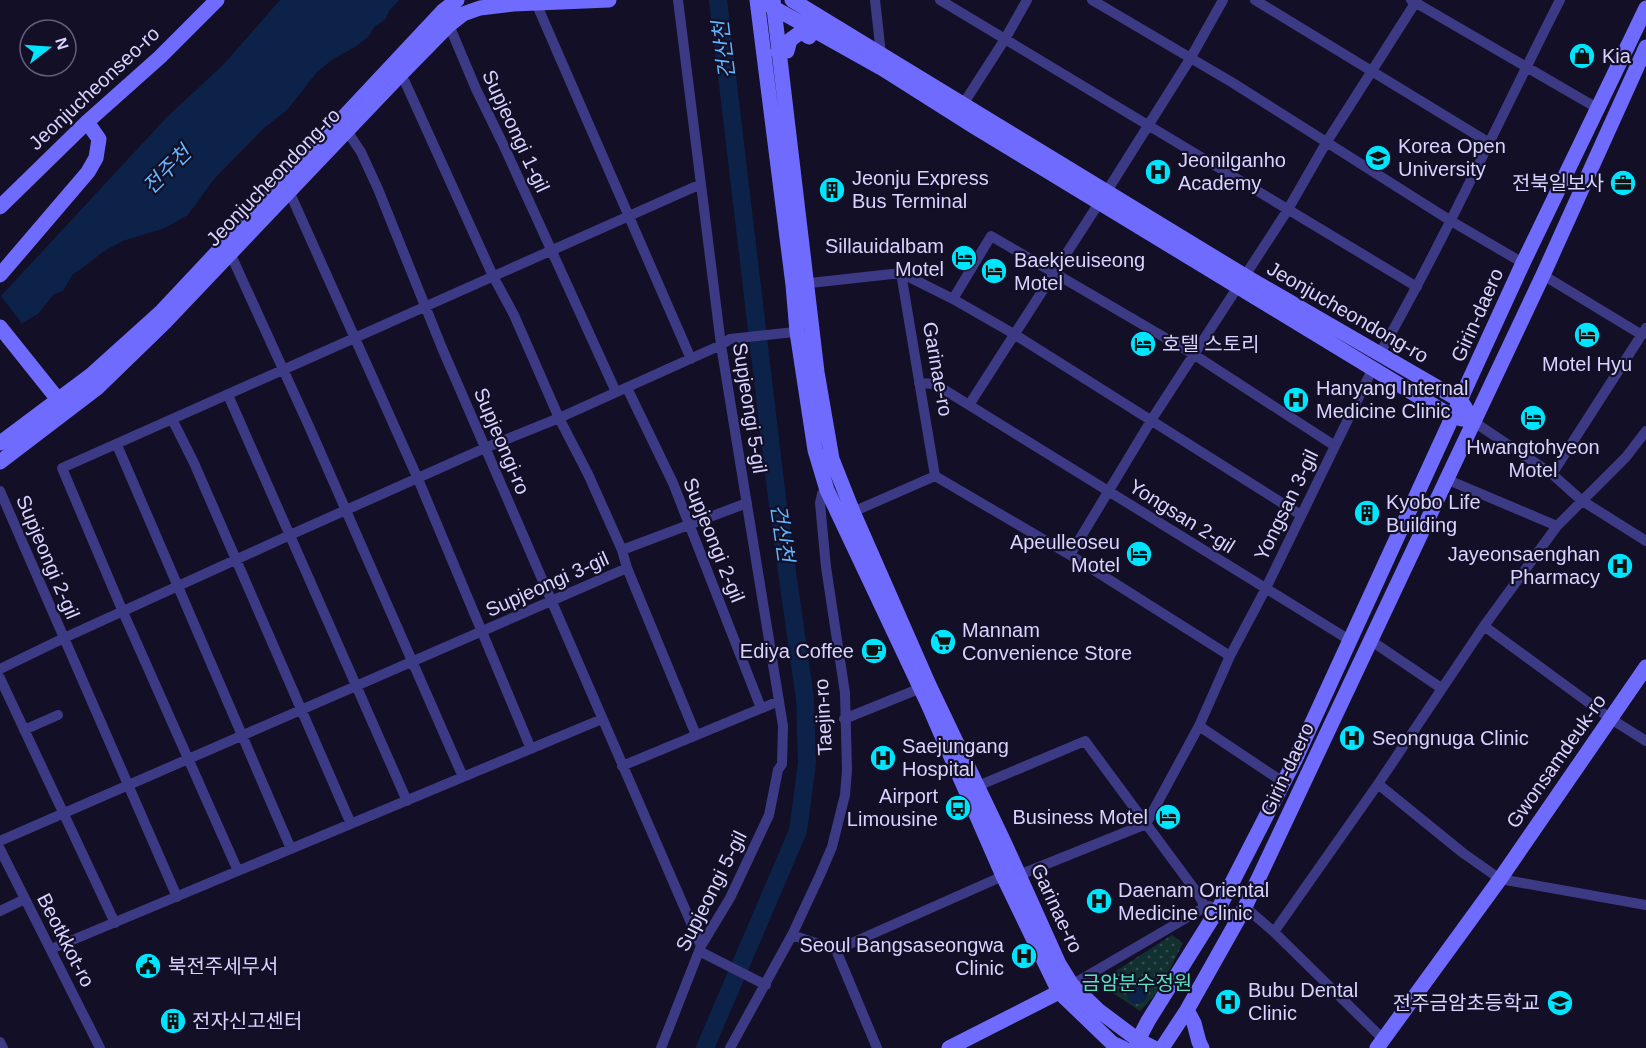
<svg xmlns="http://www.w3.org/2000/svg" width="1646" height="1048" font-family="Helvetica,'Noto Sans KR',sans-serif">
	<defs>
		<pattern id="grass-dots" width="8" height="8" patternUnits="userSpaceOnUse" patternTransform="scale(1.5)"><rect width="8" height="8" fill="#12302f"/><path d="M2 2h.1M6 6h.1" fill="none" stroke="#344d4e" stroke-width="1.8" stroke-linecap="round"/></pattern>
	</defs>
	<rect width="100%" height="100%" fill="#130f26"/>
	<path fill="url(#grass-dots)" d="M 1172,935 L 1183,943 L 1159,991 L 1140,1011 L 1107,989 L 1100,981 Z"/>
	<path fill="#0c2248" d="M 280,0 L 399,0 L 389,11 L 385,20 L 375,26 L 368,37 L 355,47 L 333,59 L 317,72 L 287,110 L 264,128 L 214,179 L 188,215 L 165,228 L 123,241 L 104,251 L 84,267 L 73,274 L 63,291 L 54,294 L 38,314 L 21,324 L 0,297 L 167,117 L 224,64 Z
		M1127 994a10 10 0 1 1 20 0a10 10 0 1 1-20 0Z"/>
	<path fill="#130f26" d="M 0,295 L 24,326 L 0,353 Z"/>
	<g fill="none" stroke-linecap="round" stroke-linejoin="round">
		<path stroke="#0c2248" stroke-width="18" d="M 705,1048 L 798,831 L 807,763 L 805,699 L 779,515 L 718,0"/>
		<path stroke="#3d3a85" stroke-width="10" d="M 875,0 L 881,54
			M 940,0 L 1417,287
			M 1092,0 L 1233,83 L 1451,221 L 1523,263
			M 1255,0 L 1488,142
			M 1411,0 L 1597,108
			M 536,3 L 691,359
			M 449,25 L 476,89 L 502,142 L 616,392
			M 399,76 L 405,82 L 493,276 L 514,315 L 559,418 L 588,474 L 622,550 L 627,568 L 696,735
			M 960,109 L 1005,39 L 1027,0
			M 347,131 L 361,152 L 378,189 L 442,348 L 701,946
			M 289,191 L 418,479 L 531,749
			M 1107,191 L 1190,59 L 1223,0
			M 230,253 L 308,424 L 463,777
			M 901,273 L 953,299 L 1014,334 L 1301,515
			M 1543,275 L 1642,335
			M 801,284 L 901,273 L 935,476 L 848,514
			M 953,299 L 991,236 L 1193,354 L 1335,446
			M 1379,355 C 1445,239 1500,118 1560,0
			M 919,383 L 935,384 L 969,405 L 1351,641
			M 627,388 L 673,483 L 761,708
			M 228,395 L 407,801
			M 969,405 L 1099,203
			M 173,421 L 194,463 L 351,824
			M 1474,422 L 1552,474 L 1581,500 L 1646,541
			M 117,445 L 291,849
			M 1552,474 L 1646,328
			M 935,476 L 1070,555 L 1230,656
			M 1446,479 L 1557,526
			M 0,491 L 177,897
			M 622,550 L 747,503
			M 1070,555 L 1152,419 L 1287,211 L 1326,143 L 1417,0
			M 1484,626 L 1611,719 L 1646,741
			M 1370,640 L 1441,688
			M 0,669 L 64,638 L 290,535 L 485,448 L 559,418 L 721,345 L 730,339 L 804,331
			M 0,678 L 115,923
			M 844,719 L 926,686
			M 1199,726 L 1283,782
			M 24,730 L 58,715
			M 622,766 L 779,701
			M 1378,784 L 1463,853 L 1500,879 L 1646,905
			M 973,788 L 1085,741 L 1198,894 L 1205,907
			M 0,841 L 627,568
			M 0,849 L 100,1048
			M 238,871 L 123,612 L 62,468 L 701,184
			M 1245,907 L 1274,932 L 1382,1038
			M 0,911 L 25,899
			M 1274,932 L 1378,784 L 1484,626 L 1557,526 L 1626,457 L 1646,431
			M 792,935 L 836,950 L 877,1048
			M 51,949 L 602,719
			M 836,950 L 1003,876 L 1019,875 L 1146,824 L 1199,726 L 1230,656 L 1265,590 L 1373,368
			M 699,951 L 766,985
			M 1068,987 L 1205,907 L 1210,906
			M 0,1042 L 3,1048
			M 661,1048 L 701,946 L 730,898 L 769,815 L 778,770 L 782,764 L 783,726 L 721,345 L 678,0
			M 730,1048 L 792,935 L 820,875 L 832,847 L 845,795 L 847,770 L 845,693 L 826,567 L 820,503 L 822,494 L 827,490"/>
		<path stroke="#6f6bff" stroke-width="15" d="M 757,0 L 793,285 L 797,332 L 815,450 L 827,490 L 928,704 L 1003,876 L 1059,992 L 1112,1043 L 1123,1048
			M 773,0 L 817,372 L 832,459 L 853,512 L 929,685 L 1004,842 L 1059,964 L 1072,985 L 1098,1010 L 1138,1040 L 1154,1048
			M 792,0 L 1245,276 L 1461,401 L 1466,409
			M 767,4 L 883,69 L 973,126 L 1436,407 L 1454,417 L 1462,419
			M 778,52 L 787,51 L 790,40 L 801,32 L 809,37 L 814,29
			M 0,207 L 87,122 L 160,57 L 217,0
			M 0,275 L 88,172 L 96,158 L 99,139 L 87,122
			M 0,327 L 64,407
			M 0,443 L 91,375 L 162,311 L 443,11 L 457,0
			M 0,462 L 97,388 L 165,322 L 399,76 L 449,25 L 463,14 L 480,8 L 513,4 L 609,0
			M 1187,1010 L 1194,1023 L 1199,1042 L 1202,1048
			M 949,1048 L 1059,992
			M 1134,1048 L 1148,1021 L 1220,906 L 1295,760 L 1523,263 L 1646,8
			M 1162,1048 L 1187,1010 L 1245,907 L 1543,275 L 1646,47
			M 1377,1048 L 1500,879 L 1646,667"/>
	</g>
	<defs>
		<g id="shop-disc" transform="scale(1.35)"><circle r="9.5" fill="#00e5ff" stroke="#130f26"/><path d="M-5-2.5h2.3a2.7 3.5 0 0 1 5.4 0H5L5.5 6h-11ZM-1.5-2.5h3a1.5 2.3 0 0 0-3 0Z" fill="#111"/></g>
		<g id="university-disc" transform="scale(1.35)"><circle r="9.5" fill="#00e5ff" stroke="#130f26"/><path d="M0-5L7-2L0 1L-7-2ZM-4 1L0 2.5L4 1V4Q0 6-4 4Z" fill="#111"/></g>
		<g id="hospital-disc" transform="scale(1.35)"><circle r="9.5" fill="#00e5ff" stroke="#130f26"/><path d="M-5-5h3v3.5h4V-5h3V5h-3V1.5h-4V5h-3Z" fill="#111"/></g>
		<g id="office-disc" transform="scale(1.35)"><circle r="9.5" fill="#00e5ff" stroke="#130f26"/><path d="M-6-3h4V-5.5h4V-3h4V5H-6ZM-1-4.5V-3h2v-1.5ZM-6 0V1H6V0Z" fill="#111"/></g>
		<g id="building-disc" transform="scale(1.35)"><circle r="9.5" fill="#00e5ff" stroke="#130f26"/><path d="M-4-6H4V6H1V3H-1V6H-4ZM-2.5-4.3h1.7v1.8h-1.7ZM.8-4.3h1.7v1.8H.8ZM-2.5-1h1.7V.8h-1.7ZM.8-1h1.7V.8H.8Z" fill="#111"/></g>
		<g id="hotel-disc" transform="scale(1.35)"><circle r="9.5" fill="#00e5ff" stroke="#130f26"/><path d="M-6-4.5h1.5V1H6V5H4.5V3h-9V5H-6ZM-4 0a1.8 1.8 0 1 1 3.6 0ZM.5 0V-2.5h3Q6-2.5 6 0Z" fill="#111"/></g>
		<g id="supermarket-disc" transform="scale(1.35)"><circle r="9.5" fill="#00e5ff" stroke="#130f26"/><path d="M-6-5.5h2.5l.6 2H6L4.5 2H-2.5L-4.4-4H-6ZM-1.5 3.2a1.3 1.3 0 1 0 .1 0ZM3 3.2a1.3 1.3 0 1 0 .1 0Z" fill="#111"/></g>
		<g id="cafe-disc" transform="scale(1.35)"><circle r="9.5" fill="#00e5ff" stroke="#130f26"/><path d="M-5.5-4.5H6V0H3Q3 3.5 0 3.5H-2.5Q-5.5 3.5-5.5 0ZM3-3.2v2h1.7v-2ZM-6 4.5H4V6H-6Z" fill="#111"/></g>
		<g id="bus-disc" transform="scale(1.35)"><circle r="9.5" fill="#00e5ff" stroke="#130f26"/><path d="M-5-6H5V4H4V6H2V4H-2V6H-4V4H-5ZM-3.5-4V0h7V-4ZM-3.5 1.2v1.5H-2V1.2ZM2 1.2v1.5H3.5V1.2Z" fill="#111"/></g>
		<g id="civic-disc" transform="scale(1.35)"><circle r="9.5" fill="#00e5ff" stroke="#130f26"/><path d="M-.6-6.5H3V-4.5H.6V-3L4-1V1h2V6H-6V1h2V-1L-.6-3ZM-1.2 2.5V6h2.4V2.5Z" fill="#111"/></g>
		<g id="school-disc" transform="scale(1.35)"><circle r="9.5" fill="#00e5ff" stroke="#130f26"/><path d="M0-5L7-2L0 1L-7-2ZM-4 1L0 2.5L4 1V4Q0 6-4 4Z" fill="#111"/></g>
	</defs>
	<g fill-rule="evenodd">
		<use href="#shop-disc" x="1582" y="56"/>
		<use href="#university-disc" x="1378" y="158"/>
		<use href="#hospital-disc" x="1158" y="172"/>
		<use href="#office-disc" x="1623" y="183"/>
		<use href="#building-disc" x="832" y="190"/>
		<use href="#hotel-disc" x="964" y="258"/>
		<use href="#hotel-disc" x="994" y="271"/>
		<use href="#hotel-disc" x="1587" y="335"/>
		<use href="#hotel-disc" x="1143" y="344"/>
		<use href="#hospital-disc" x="1296" y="400"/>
		<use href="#hotel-disc" x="1533" y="418"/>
		<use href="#building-disc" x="1367" y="513"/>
		<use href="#hotel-disc" x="1139" y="554"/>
		<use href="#hospital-disc" x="1620" y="566"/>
		<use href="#supermarket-disc" x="943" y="642"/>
		<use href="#cafe-disc" x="874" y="651"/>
		<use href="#hospital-disc" x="1352" y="738"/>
		<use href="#hospital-disc" x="883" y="758"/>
		<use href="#bus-disc" x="958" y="808"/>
		<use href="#hotel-disc" x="1168" y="817"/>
		<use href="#hospital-disc" x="1099" y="901"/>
		<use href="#hospital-disc" x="1024" y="956"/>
		<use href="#civic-disc" x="148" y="966"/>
		<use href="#hospital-disc" x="1228" y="1002"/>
		<use href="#school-disc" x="1560" y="1003"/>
		<use href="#building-disc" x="173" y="1021"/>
	</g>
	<g text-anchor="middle" stroke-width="4.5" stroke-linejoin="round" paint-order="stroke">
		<g font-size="20" fill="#d9d4ff" stroke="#130f26" text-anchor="start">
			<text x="1602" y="63">Kia</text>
			<text x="1398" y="153">Korea Open<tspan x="1398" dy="23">University</tspan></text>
			<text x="1178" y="167">Jeonilganho<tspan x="1178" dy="23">Academy</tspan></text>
			<text x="852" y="185">Jeonju Express<tspan x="852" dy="23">Bus Terminal</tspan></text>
			<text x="1604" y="190" text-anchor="end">전북일보사</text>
			<text x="944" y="253" text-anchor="end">Sillauidalbam<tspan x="944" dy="23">Motel</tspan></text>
			<text x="1014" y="267">Baekjeuiseong<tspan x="1014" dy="23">Motel</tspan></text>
			<text x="1162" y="351">호텔 스토리</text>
			<text x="1587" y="371" text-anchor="middle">Motel Hyu</text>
			<text x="1316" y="395">Hanyang Internal<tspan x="1316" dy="23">Medicine Clinic</tspan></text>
			<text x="1533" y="454" text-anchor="middle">Hwangtohyeon<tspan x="1533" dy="23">Motel</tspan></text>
			<text x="1386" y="509">Kyobo Life<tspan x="1386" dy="23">Building</tspan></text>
			<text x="1120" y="549" text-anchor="end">Apeulleoseu<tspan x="1120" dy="23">Motel</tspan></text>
			<text x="1600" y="561" text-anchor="end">Jayeonsaenghan<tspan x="1600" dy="23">Pharmacy</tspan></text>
			<text x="962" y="637">Mannam<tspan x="962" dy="23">Convenience Store</tspan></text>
			<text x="854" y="658" text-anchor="end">Ediya Coffee</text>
			<text x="1372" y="745">Seongnuga Clinic</text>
			<text x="902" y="753">Saejungang<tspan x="902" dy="23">Hospital</tspan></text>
			<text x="938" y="803" text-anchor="end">Airport<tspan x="938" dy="23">Limousine</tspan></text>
			<text x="1148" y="824" text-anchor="end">Business Motel</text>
			<text x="1118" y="897">Daenam Oriental<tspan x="1118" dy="23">Medicine Clinic</tspan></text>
			<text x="1004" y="952" text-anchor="end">Seoul Bangsaseongwa<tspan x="1004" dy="23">Clinic</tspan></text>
			<text x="168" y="973">북전주세무서</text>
			<text x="1248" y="997">Bubu Dental<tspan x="1248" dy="23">Clinic</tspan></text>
			<text x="1540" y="1010" text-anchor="end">전주금암초등학교</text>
			<text x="192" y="1028">전자신고센터</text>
		</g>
		<g font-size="20" fill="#d9d4ff" stroke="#130f26">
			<text transform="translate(94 88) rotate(-43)" y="7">Jeonjucheonseo-ro</text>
			<text transform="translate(516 131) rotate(65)" y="7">Supjeongi 1-gil</text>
			<text transform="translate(273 177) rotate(-46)" y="7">Jeonjucheondong-ro</text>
			<text transform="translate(1348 312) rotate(30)" y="7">Jeonjucheondong-ro</text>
			<text transform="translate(1477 315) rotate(-66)" y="7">Girin-daero</text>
			<text transform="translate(938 369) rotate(80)" y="7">Garinae-ro</text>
			<text transform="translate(750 408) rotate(81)" y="7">Supjeongi 5-gil</text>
			<text transform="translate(502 441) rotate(67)" y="7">Supjeongi-ro</text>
			<text transform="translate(1286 505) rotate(-64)" y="7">Yongsan 3-gil</text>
			<text transform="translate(1182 516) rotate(32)" y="7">Yongsan 2-gil</text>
			<text transform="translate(714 540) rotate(68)" y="7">Supjeongi 2-gil</text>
			<text transform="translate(48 557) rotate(67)" y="7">Supjeongi 2-gil</text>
			<text transform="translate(547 584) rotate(-24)" y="7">Supjeongi 3-gil</text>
			<text transform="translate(823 717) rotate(-93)" y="7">Taejin-ro</text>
			<text transform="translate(1556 761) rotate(-55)" y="7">Gwonsamdeuk-ro</text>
			<text transform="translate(1287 769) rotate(-65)" y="7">Girin-daero</text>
			<text transform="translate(711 891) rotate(-63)" y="7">Supjeongi 5-gil</text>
			<text transform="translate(1057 908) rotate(65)" y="7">Garinae-ro</text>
			<text transform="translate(66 940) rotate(63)" y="7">Beotkkot-ro</text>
		</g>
		<g font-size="20" fill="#5fe0c0" stroke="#130f26">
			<text x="1137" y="990">금암분수정원</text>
		</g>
		<g font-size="21" font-style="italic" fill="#62b6ff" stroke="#130f26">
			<text transform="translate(724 50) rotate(-97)" y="7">건산천</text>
			<text transform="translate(167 170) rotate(-45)" y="7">전주천</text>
			<text transform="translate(782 533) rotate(82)" y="7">건산천</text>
		</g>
	</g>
	<g transform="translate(48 48) rotate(73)"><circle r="28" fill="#130f26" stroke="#625e7d" stroke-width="1.5"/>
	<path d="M0-4.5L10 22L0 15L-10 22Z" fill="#00e5ff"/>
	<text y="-9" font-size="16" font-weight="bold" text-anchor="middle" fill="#d9d4ff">N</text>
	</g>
</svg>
